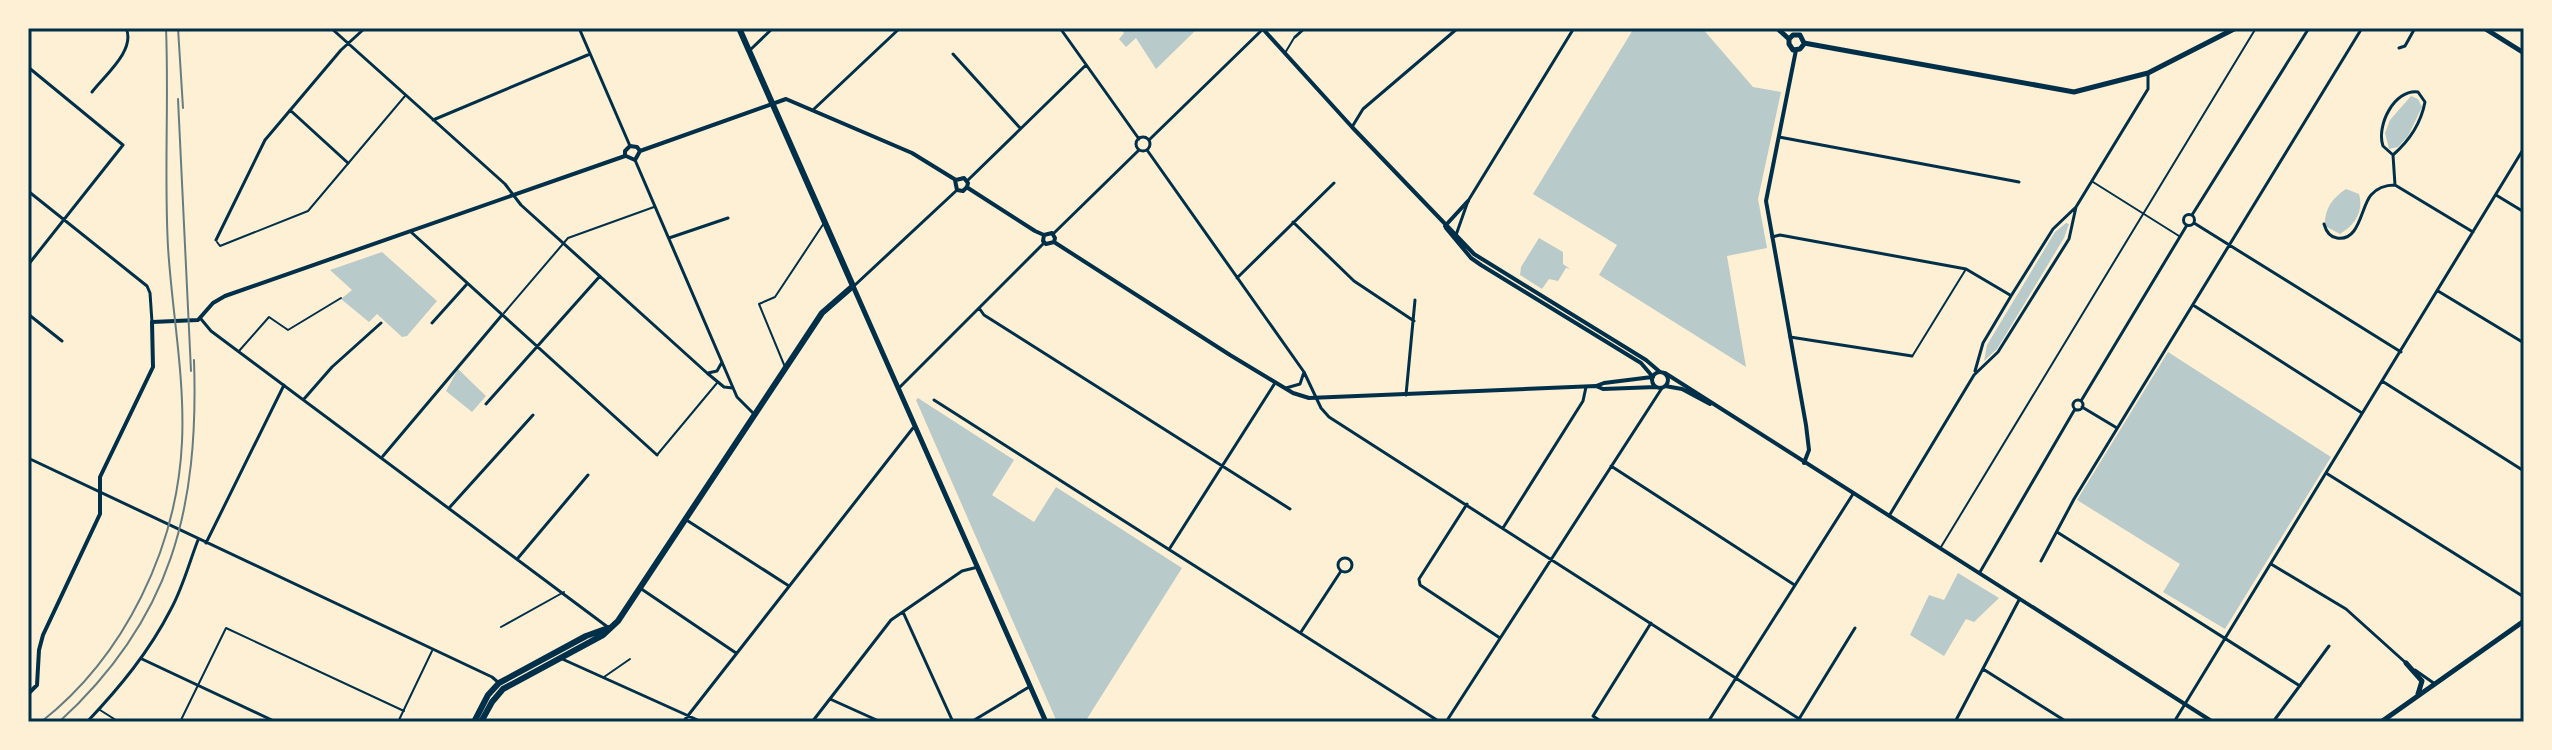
<svg xmlns="http://www.w3.org/2000/svg" width="2552" height="750" font-family="Ubuntu,sans-serif">
	<rect width="100%" height="100%" fill="#fdf0d5"/>
	<path fill="#b9caca" d="M 1120,28 L 1198,28 L 1156,69 L 1136,38 L 1126,47 L 1119,39 L 1124,33 Z
		M 1634,28 L 1702,28 L 1753,87 L 1781,92 L 1758,199 L 1767,248 L 1727,256 L 1746,367 L 1599,275 L 1617,245 L 1533,194 Z
		M 2411,96 L 2418,99 L 2422,107 L 2408,136 L 2398,147 L 2389,149 L 2385,133 L 2390,120 Z
		M 2346,189 L 2359,194 C 2364,211 2355,225 2340,234 L 2325,226 C 2324,210 2332,198 2346,189 Z
		M 2066,223 L 2069,224 L 2064,238 L 1997,349 L 1984,361 L 1987,345 L 2055,232 Z
		M 1539,238 L 1563,252 L 1563,264 L 1570,269 L 1566,268 L 1558,281 L 1549,279 L 1542,289 L 1520,275 L 1521,267 Z
		M 382,252 L 437,301 L 407,336 L 402,337 L 377,314 L 369,322 L 341,299 L 352,290 L 330,270 Z
		M 2168,352 L 2331,457 L 2225,629 L 2163,592 L 2180,564 L 2077,500 Z
		M 458,369 L 486,396 L 472,412 L 446,391 Z
		M 918,398 L 1014,460 L 992,495 L 1034,522 L 1056,487 L 1182,568 L 1085,722 L 1057,722 L 916,400 Z
		M 1958,573 L 1999,598 L 1974,622 L 1966,619 L 1944,656 L 1910,635 L 1929,595 L 1944,600 Z"/>
	<g fill="none" stroke-linecap="round" stroke-linejoin="round">
		<path stroke="#003049" stroke-width="2" d="M 1285,53 L 1294,38
			M 2093,182 L 2179,236
			M 217,242 L 220,246 L 308,211 L 405,96
			M 504,313 L 568,238 L 654,207
			M 239,351 L 269,317 L 288,330 L 341,298
			M 1913,355 L 1966,269
			M 785,367 L 759,304 L 775,297 L 824,223
			M 657,455 L 717,383
			M 1941,547 L 2256,28
			M 501,627 L 564,592
			M 604,677 L 630,659
			M 100,710 L 119,722
			M 180,722 L 226,628 L 404,711
			M 398,722 L 432,651"/>
		<path stroke="#003049" stroke-width="3" d="M 331,28 L 505,184 L 521,205 L 707,373 L 724,387 L 733,388
			M 579,28 L 630,146
			M 1060,28 L 1139,139
			M 1295,37 L 1305,28
			M 2399,48 L 2405,46 L 2415,28
			M 749,51 L 773,28
			M 953,54 L 1020,128
			M 28,67 L 123,145 L 28,265
			M 92,92 C 105,75 136,50 126,28
			M 814,109 L 900,28
			M 290,110 L 348,163
			M 433,120 L 590,54
			M 1352,127 L 1363,109 L 1458,28
			M1136 144a7 7 0 1 1 14 0a7 7 0 1 1-14 0Z
			M 1779,137 L 2019,182
			M 1149,140 L 1263,29
			M 1147,150 L 1304,372 L 1321,408 L 1329,417 L 1804,722
			M 2393,155 C 2409,141 2421,123 2425,102 L 2418,92 C 2394,89 2376,126 2383,146 L 2393,155 L 2395,185
			M 635,160 L 737,397 L 755,415
			M 967,181 L 1086,65
			M 28,191 L 147,286 L 150,293 L 152,322
			M 2496,195 L 2524,212
			M2183.5 220a5.5 5.5 0 1 1 11 0a5.5 5.5 0 1 1-11 0Z
			M 2192,215 L 2309,28
			M 1293,222 L 1354,281 L 1414,321
			M 2194,223 L 2401,352
			M 2324,224 C 2326,231 2329,237 2337,238 C 2360,242 2361,206 2371,195 C 2377,188 2386,185 2395,185 L 2473,232
			M 411,232 L 657,455
			M 1053,234 L 1139,150
			M 1456,235 L 1468,201 L 1574,28
			M 1772,237 L 1780,235 L 1966,269 L 2010,295
			M 669,238 L 728,218
			M 216,240 L 265,140 L 341,50 L 365,28
			M 1237,278 L 1334,183
			M 855,285 L 957,190
			M 2438,291 L 2524,343
			M 2193,305 L 2362,413
			M 979,308 L 984,315 L 1290,509
			M 28,314 L 62,341
			M 201,319 L 211,331 L 609,628
			M 432,323 L 467,284
			M 1790,337 L 1912,356
			M 1975,371 L 1983,343 L 2011,296 L 2053,229 L 2076,207 L 2148,89 L 2148,75
			M 708,373 L 717,371 L 722,362
			M 2382,381 L 2524,471
			M 900,387 L 1044,243
			M 1286,388 L 1300,384 L 1304,372
			M 1406,395 L 1415,300
			M 304,399 L 332,367 L 381,323
			M 934,400 L 1440,722
			M2073 405a5 5 0 1 1 10 0a5 5 0 1 1-10 0Z
			M 2081,401 L 2187,225
			M 486,404 L 600,276
			M 2082,407 L 2117,428
			M 383,456 L 502,315
			M 28,458 L 492,677 L 499,683
			M 1611,466 L 1793,584
			M 2326,473 L 2524,597
			M 1467,504 L 1419,579 L 1420,585 L 1500,638
			M 450,507 L 533,415
			M 1889,516 L 1974,375 L 1998,352 L 2069,239 L 2076,207
			M 688,521 L 789,586
			M 1503,528 L 1583,401 L 1586,387
			M 2057,532 L 2300,686
			M 206,543 L 284,385
			M 1170,548 L 1275,383
			M 518,558 L 588,475
			M1338 565a7 7 0 1 1 14 0a7 7 0 1 1-14 0Z
			M 2041,561 L 2074,499 L 2362,28
			M 2271,564 L 2346,609 L 2406,663
			M 1980,572 L 2075,409
			M 640,588 L 736,653
			M 903,612 L 953,722
			M 1301,632 L 1341,571
			M 560,658 L 702,722
			M 142,659 L 276,722
			M 1983,669 L 2067,722
			M 2415,670 L 2435,684
			M 830,699 L 881,722
			M 1799,719 L 1855,628
			M 87,722 C 120,687 149,652 171,609 C 183,587 189,563 198,540
			M 683,722 L 913,428
			M 812,722 L 891,620 L 962,571 L 978,567
			M 971,722 L 1029,687
			M 1446,722 L 1662,388
			M 1602,722 L 1593,716 L 1651,623
			M 1708,722 L 1853,494
			M 1955,722 L 2019,600
			M 2174,722 L 2524,148
			M 2273,722 L 2329,646"/>
		<path stroke="#003049" stroke-width="4" d="M 1262,28 L 1352,127 L 1474,254 L 1646,360 L 1660,372
			M 1796,50 L 1766,201 L 1806,425 L 1809,450 L 1804,463
			M 640,151 L 786,99 L 912,153 L 951,177 L 956,180 L 964,178 L 968,183 L 967,187
			M 625,156 L 625,151 L 630,146 L 637,147 L 640,151
			M 626,156 L 635,160 L 640,151
			M 955,180 L 957,190 L 963,191 L 967,187
			M 968,188 L 1035,231 L 1044,235 L 1052,233 L 1055,238 L 1054,242
			M 1445,226 L 1468,201
			M 1446,228 L 1471,258 L 1481,265 L 1641,363 L 1653,377
			M 1044,235 L 1043,241 L 1046,244 L 1054,242
			M 1054,242 L 1230,355 L 1293,393 L 1309,398 L 1596,386 L 1604,383 L 1652,377
			M1652 380a8 8 0 1 1 16 0a8 8 0 1 1-16 0Z
			M 1665,373 L 2213,722
			M 1596,386 L 1603,389 L 1656,387
			M 1665,386 L 1682,389 L 1710,404
			M 28,694 L 37,685 L 39,650 L 43,635 L 100,514 L 100,477 L 153,367 L 152,322 L 198,320 L 213,303 L 225,296 L 625,156"/>
		<path stroke="#003049" stroke-width="5" d="M 1777,28 L 1789,39
			M 1789,39 L 1789,44 L 1793,50 L 1800,49 L 1804,44
			M 1789,39 L 1793,35 L 1800,35 L 1804,43
			M 1804,43 L 2074,92 L 2148,73 L 2236,28
			M 2406,663 L 2422,681 L 2418,694
			M 2381,722 L 2524,621"/>
		<path stroke="#003049" stroke-width="5" d="M 2484,28 L 2524,53
			M 853,286 L 1046,722"/>
		<path stroke="#003049" stroke-width="6" d="M 474,722 L 488,695 L 499,683 L 586,636 L 608,628
			M 481,722 L 492,702 L 503,689 L 603,635 L 618,621 L 822,313 L 853,286 L 739,28"/>
		<path stroke="#657d81" stroke-width="2" d="M 178,28 L 183,108
			M 178,99 L 191,371
			M 41,722 C 125,656 177,548 182,442 C 185,377 172,312 168,247 C 164,174 169,101 166,28
			M 59,722 C 172,619 199,508 194,360"/>
	</g>
	<rect width="2552" height="750" fill="none" stroke="#fdf0d5" stroke-width="60"/>
	<rect x="30" y="30" width="2492" height="690" fill="none" stroke="#003049" stroke-width="3"/>
</svg>
